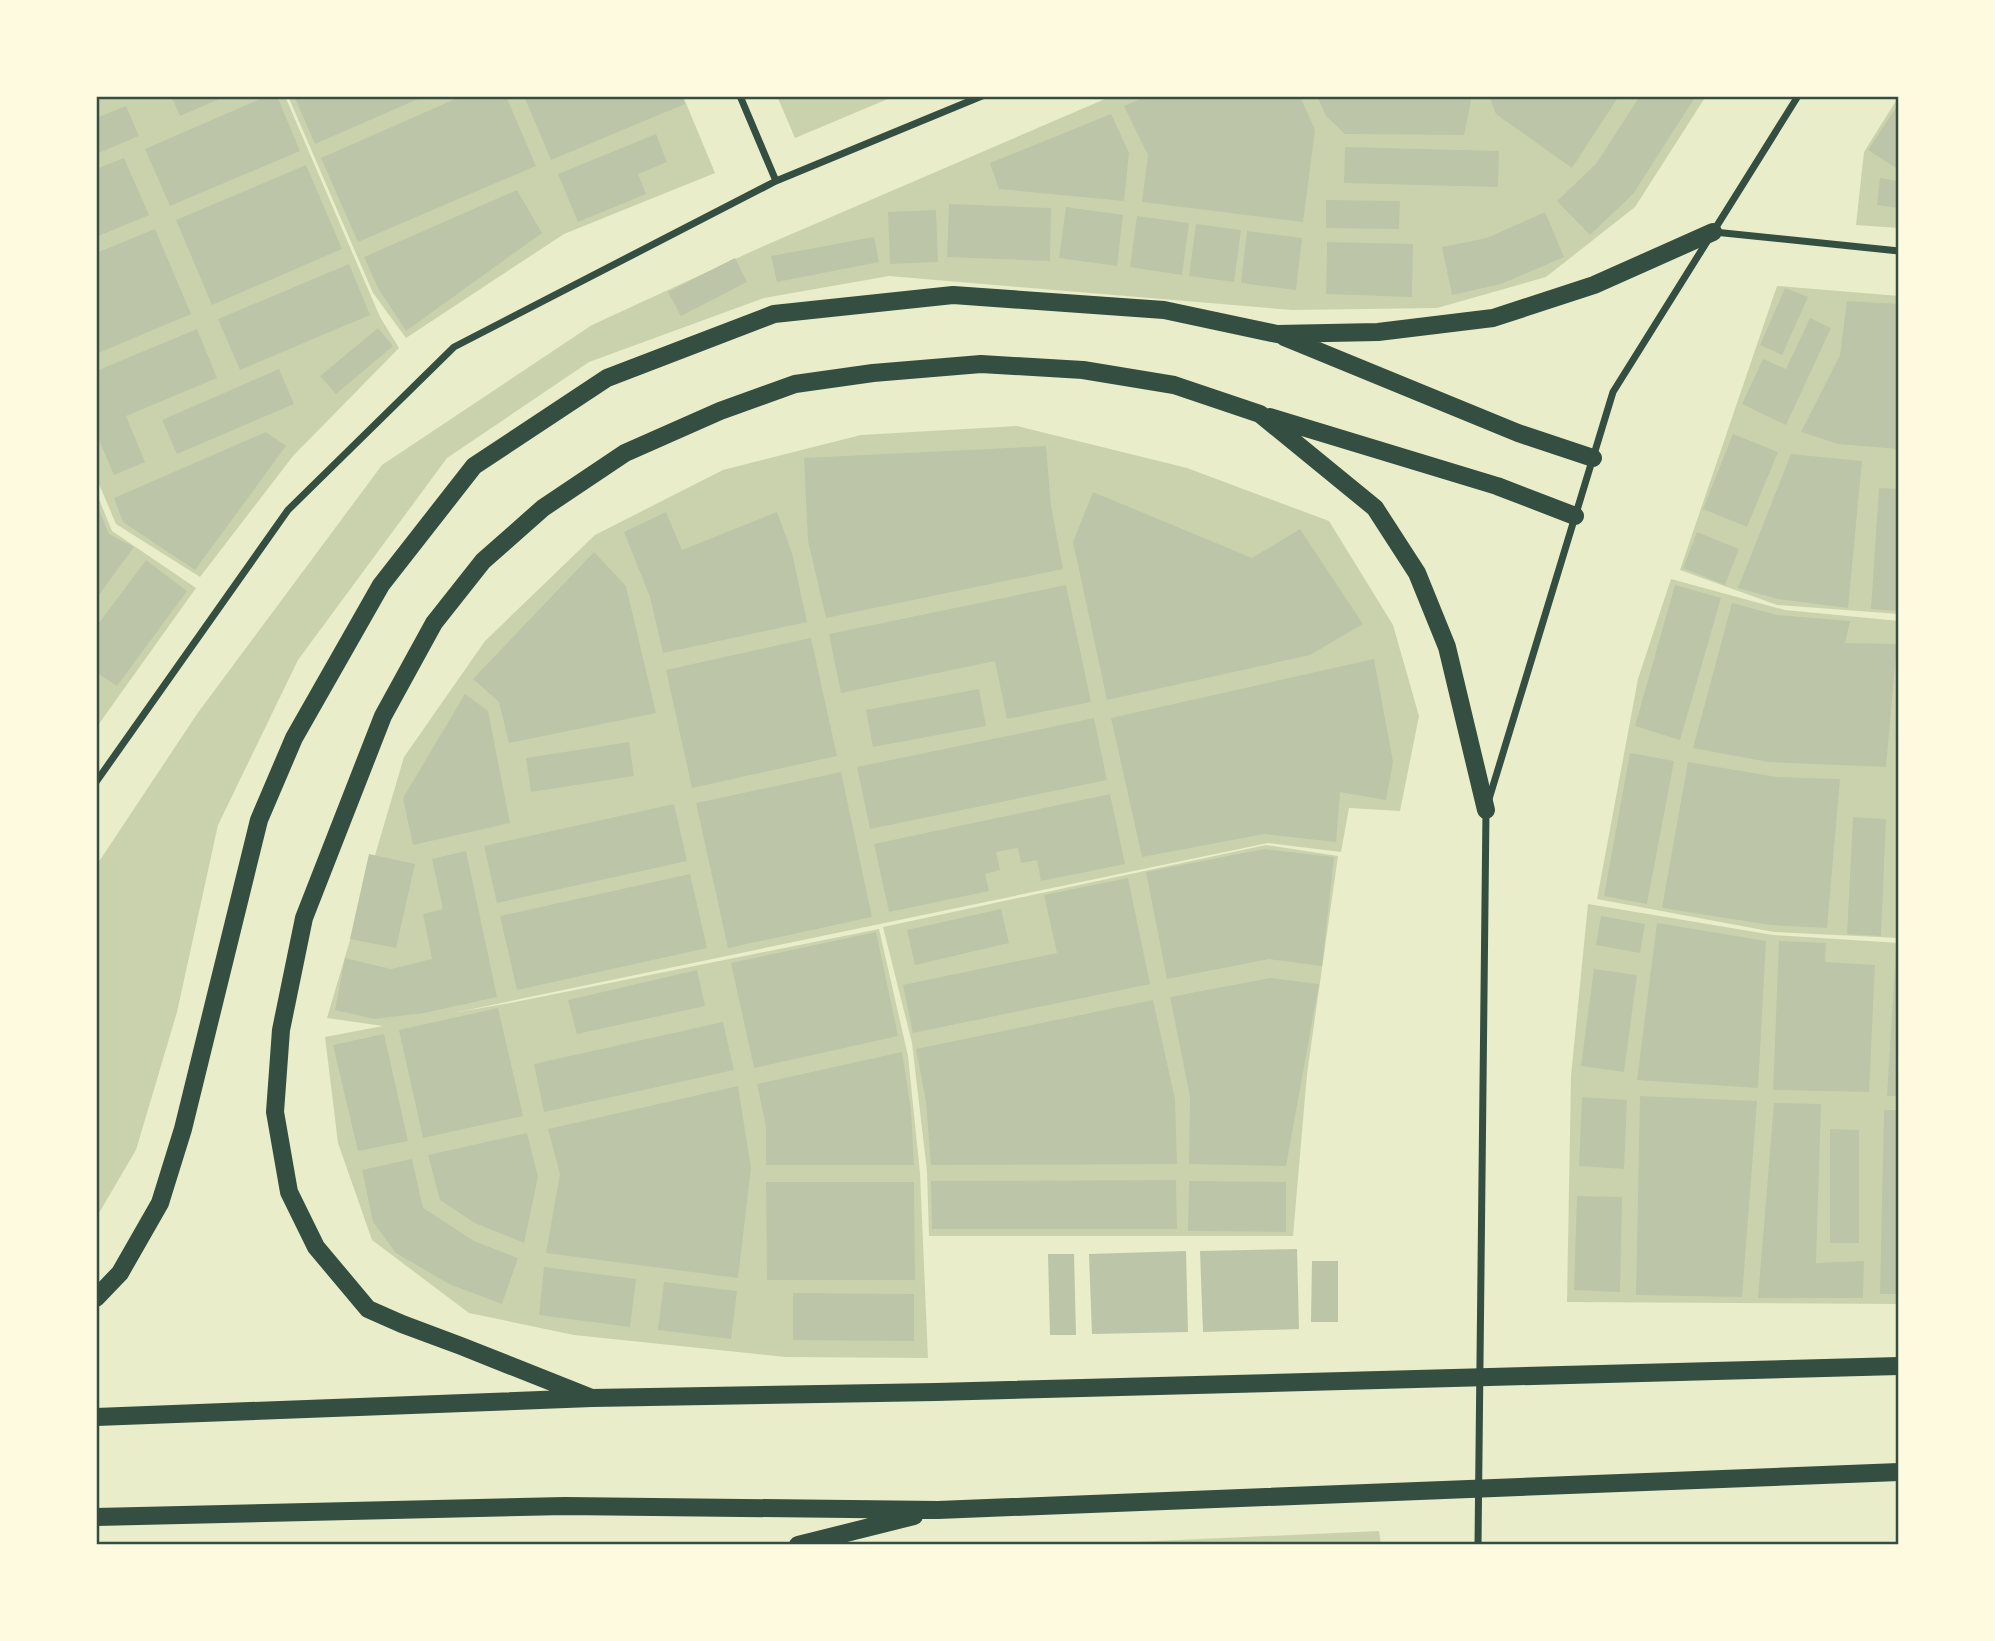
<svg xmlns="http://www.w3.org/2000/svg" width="1995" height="1641" font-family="'DM Sans',sans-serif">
	<rect width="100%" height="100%" fill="#e9edc9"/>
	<path fill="#cad2ad" d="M 96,96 L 285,96 L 380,317 L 399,348 L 293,456 L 200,577 L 116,524 L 96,477 Z
		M 288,96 L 683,96 L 715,173 L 564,234 L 406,338 L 373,293 Z
		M 777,96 L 895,96 L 795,138 Z
		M 1112,96 L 1706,96 L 1635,207 L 1546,277 L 1437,308 L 1292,310 L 889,276 L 764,298 L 589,362 L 447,458 L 298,660 L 218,825 L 177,1012 L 136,1150 L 96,1218 L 96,863 L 100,860 L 197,714 L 382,465 L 592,325 L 757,249 Z
		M 1899,96 L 1899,228 L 1856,225 L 1864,152 Z
		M 1777,286 L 1899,296 L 1899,614 L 1777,605 L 1680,570 Z
		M 1017,426 L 1187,468 L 1329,521 L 1393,625 L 1419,716 L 1400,811 L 1349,808 L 1341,852 L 1268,843 L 458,1012 L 515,1002 L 879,929 L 908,1056 L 920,1173 L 928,1358 L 785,1357 L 574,1335 L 469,1313 L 372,1240 L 338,1143 L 325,1037 L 383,1026 L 327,1018 L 404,757 L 485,641 L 595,535 L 723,470 L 861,435 Z
		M 96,492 L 112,531 L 196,588 L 96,728 Z
		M 1671,579 L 1785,610 L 1899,621 L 1899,938 L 1774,932 L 1597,899 L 1638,679 Z
		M 1266,845 L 1338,856 L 1307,1074 L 1293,1236 L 929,1236 L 927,1171 L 912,1043 L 883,927 Z
		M 1588,904 L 1773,935 L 1899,943 L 1899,1304 L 1567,1302 L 1571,1076 Z
		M 1379,1531 L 1381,1545 L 1090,1545 L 1090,1544 Z"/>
	<path fill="#bcc5a7" d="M 171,96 L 226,96 L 180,116 Z
		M 267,96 L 277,96 L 300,151 L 170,206 L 145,149 Z
		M 294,96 L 425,96 L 315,144 Z
		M 462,96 L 506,96 L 536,166 L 358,242 L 321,158 Z
		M 524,96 L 682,96 L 685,104 L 551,160 Z
		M 1147,96 L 1300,96 L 1315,130 L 1303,222 L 1142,202 L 1148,155 L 1124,106 Z
		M 1317,96 L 1469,96 L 1471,101 L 1464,135 L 1345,134 L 1326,116 Z
		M 1489,96 L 1619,96 L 1572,168 L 1496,114 Z
		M 1640,96 L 1696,96 L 1633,194 L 1590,235 L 1557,201 L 1596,164 Z
		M 1899,103 L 1899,170 L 1868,150 Z
		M 126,106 L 139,136 L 96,154 L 96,118 Z
		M 1111,114 L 1129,153 L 1124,201 L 999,189 L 990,163 Z
		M 656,134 L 667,162 L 638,174 L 646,194 L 578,222 L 558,174 Z
		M 1345,147 L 1499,151 L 1498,187 L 1344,183 Z
		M 124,158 L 149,215 L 96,237 L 96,169 Z
		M 306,165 L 342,249 L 212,305 L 176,220 Z
		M 1880,178 L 1899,181 L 1899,208 L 1877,205 Z
		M 517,190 L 542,233 L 406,331 L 378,288 L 364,257 Z
		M 1326,200 L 1400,201 L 1399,229 L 1326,228 Z
		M 949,204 L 1051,208 L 1050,261 L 947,257 Z
		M 1066,207 L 1123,215 L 1117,266 L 1059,258 Z
		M 936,210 L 938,262 L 890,264 L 888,212 Z
		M 1545,212 L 1564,257 L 1501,284 L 1452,295 L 1442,247 L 1487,238 Z
		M 1137,216 L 1189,223 L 1182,275 L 1130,267 Z
		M 1196,224 L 1241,230 L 1234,282 L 1189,276 Z
		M 155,229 L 191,314 L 96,354 L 96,253 Z
		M 1247,231 L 1302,238 L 1296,290 L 1241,283 Z
		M 874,237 L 879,262 L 777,282 L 771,256 Z
		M 1327,242 L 1413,244 L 1412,297 L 1326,294 Z
		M 735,258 L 747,282 L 681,316 L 668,292 Z
		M 349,264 L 370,315 L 240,370 L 218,319 Z
		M 1785,288 L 1808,297 L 1782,355 L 1760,345 Z
		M 1847,301 L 1899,304 L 1899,449 L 1838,444 L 1801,432 L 1840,355 Z
		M 1810,318 L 1831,328 L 1786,425 L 1742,404 L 1763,359 L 1786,369 Z
		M 378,328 L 393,346 L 336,394 L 320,376 Z
		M 197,329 L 217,378 L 126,416 L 145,462 L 114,475 L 96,433 L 96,371 Z
		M 279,369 L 294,404 L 177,454 L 162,420 Z
		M 266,432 L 286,446 L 195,570 L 123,522 L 114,498 Z
		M 1733,434 L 1778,452 L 1747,527 L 1703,509 Z
		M 1046,446 L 1051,506 L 1063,569 L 826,618 L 808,541 L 804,458 Z
		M 1791,454 L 1862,461 L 1848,608 L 1778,599 L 1738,588 Z
		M 1879,488 L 1899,489 L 1899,611 L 1871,609 Z
		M 1093,492 L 1252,558 L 1300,529 L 1363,624 L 1310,655 L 1107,700 L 1073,542 Z
		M 96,503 L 109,534 L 134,547 L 96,599 Z
		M 666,512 L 682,550 L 777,512 L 792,553 L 807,622 L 663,653 L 650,597 L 624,532 Z
		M 1697,532 L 1739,549 L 1725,585 L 1683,568 Z
		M 594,552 L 626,586 L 656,713 L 509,743 L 499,702 L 473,679 Z
		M 146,560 L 187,591 L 117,686 L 96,672 L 96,627 Z
		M 1066,585 L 1091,702 L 1007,719 L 995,661 L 841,693 L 829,634 Z
		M 1675,585 L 1721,598 L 1680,740 L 1635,726 Z
		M 1732,603 L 1777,615 L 1850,621 L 1845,643 L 1897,644 L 1886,767 L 1768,762 L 1693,748 Z
		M 811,638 L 837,756 L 692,788 L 666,670 Z
		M 1374,659 L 1393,762 L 1386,800 L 1340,792 L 1336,842 L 1264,834 L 1142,857 L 1111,718 Z
		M 979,689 L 986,726 L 873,747 L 866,710 Z
		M 465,694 L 488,711 L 510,823 L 413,845 L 403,798 Z
		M 1094,718 L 1107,780 L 870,829 L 857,767 Z
		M 629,742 L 634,776 L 531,792 L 526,758 Z
		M 1630,753 L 1674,761 L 1647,904 L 1604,896 Z
		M 1688,762 L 1777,777 L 1840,779 L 1827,928 L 1771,925 L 1662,908 Z
		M 841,772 L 872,917 L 728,948 L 696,803 Z
		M 1110,794 L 1125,864 L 1041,881 L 1037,860 L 1021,863 L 1018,848 L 996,852 L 1000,870 L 985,874 L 989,891 L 889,912 L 874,844 Z
		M 674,804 L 687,861 L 497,903 L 484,846 Z
		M 1853,817 L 1886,819 L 1881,936 L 1847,934 Z
		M 1264,849 L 1334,857 L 1322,966 L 1269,959 L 1167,979 L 1146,872 Z
		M 466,851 L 497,997 L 424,1013 L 374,1019 L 335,1010 L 345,958 L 391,969 L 432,959 L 423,914 L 443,909 L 432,859 Z
		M 369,854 L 415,864 L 396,948 L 350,939 Z
		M 690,874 L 707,948 L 517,990 L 500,916 Z
		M 1128,878 L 1150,984 L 913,1033 L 903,985 L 1057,953 L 1044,895 Z
		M 1001,909 L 1009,943 L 915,965 L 907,930 Z
		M 1601,916 L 1645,924 L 1640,953 L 1596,945 Z
		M 1657,923 L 1766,941 L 1758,1088 L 1637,1080 Z
		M 876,932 L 898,1036 L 754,1068 L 731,963 Z
		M 1779,941 L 1826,943 L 1825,962 L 1875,965 L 1869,1092 L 1773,1090 Z
		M 1896,950 L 1899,950 L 1899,1096 L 1887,1096 Z
		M 1594,969 L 1637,975 L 1624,1072 L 1581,1066 Z
		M 697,970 L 705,1006 L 577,1034 L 568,1000 Z
		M 1270,978 L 1319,984 L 1286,1166 L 1189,1164 L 1190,1097 L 1170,997 Z
		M 1153,1000 L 1175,1099 L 1177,1164 L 931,1165 L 926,1102 L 916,1049 Z
		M 498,1008 L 523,1116 L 423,1138 L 399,1030 Z
		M 723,1022 L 734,1070 L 544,1112 L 534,1064 Z
		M 384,1034 L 408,1141 L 358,1151 L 333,1045 Z
		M 902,1052 L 911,1110 L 914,1165 L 766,1165 L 766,1127 L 757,1084 Z
		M 738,1086 L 751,1168 L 738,1278 L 546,1253 L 560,1174 L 548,1129 Z
		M 1640,1096 L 1757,1101 L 1742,1297 L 1636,1295 Z
		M 1582,1097 L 1627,1100 L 1624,1169 L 1579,1166 Z
		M 1774,1103 L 1821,1104 L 1816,1263 L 1864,1261 L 1863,1298 L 1758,1298 Z
		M 1884,1110 L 1899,1110 L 1899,1294 L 1880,1294 Z
		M 1830,1129 L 1859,1130 L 1859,1243 L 1830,1243 Z
		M 527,1133 L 538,1177 L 524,1243 L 475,1223 L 440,1200 L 428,1155 Z
		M 412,1159 L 423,1208 L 474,1241 L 518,1258 L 502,1304 L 449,1284 L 396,1253 L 373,1222 L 362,1170 Z
		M 1176,1180 L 1177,1229 L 932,1229 L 931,1181 Z
		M 1189,1181 L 1286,1182 L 1286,1232 L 1188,1231 Z
		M 766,1182 L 914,1182 L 915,1280 L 767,1280 Z
		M 1577,1196 L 1622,1197 L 1620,1292 L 1574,1290 Z
		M 1297,1249 L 1299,1329 L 1203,1332 L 1200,1251 Z
		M 1186,1251 L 1188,1332 L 1092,1334 L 1089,1254 Z
		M 1048,1254 L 1074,1254 L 1076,1335 L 1050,1335 Z
		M 1312,1261 L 1338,1261 L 1338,1322 L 1311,1322 Z
		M 544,1267 L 636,1279 L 630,1327 L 539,1315 Z
		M 664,1282 L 737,1291 L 731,1339 L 658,1330 Z
		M 793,1293 L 914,1294 L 914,1341 L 793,1340 Z"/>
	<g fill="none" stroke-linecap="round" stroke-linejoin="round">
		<path stroke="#344e41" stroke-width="7" d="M 740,96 L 776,181
			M 1714,232 L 1899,251
			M 96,782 L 288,510 L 454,347 L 776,181 L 982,96
			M 1489,799 L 1613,392 L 1798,96
			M 1478,1545 L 1486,810"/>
		<path stroke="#344e41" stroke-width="18" d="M 1284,337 L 1518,433 L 1593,458
			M 1270,417 L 1497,486 L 1575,516
			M 96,1298 L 120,1273 L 160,1203 L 183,1129 L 259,820 L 294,738 L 381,585 L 474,466 L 607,378 L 774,314 L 953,295 L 1164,310 L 1277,334 L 1378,332 L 1493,318 L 1594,285 L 1713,232
			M 592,1398 L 461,1346 L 402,1324 L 368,1309 L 316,1247 L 289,1192 L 275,1112 L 281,1030 L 304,918 L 383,716 L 434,623 L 483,561 L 543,508 L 625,453 L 720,411 L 795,384 L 873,373 L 981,364 L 1083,370 L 1174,385 L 1260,414 L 1375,508 L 1417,573 L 1447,647 L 1486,810
			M 96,1417 L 592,1398 L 936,1392 L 1899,1366
			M 96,1517 L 565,1506 L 938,1510 L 1899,1472
			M 798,1545 L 914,1516"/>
	</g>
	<rect width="1995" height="1641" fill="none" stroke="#fefae0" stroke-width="196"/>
	<rect x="98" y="98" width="1799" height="1445" fill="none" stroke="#344e41" stroke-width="2.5"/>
</svg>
